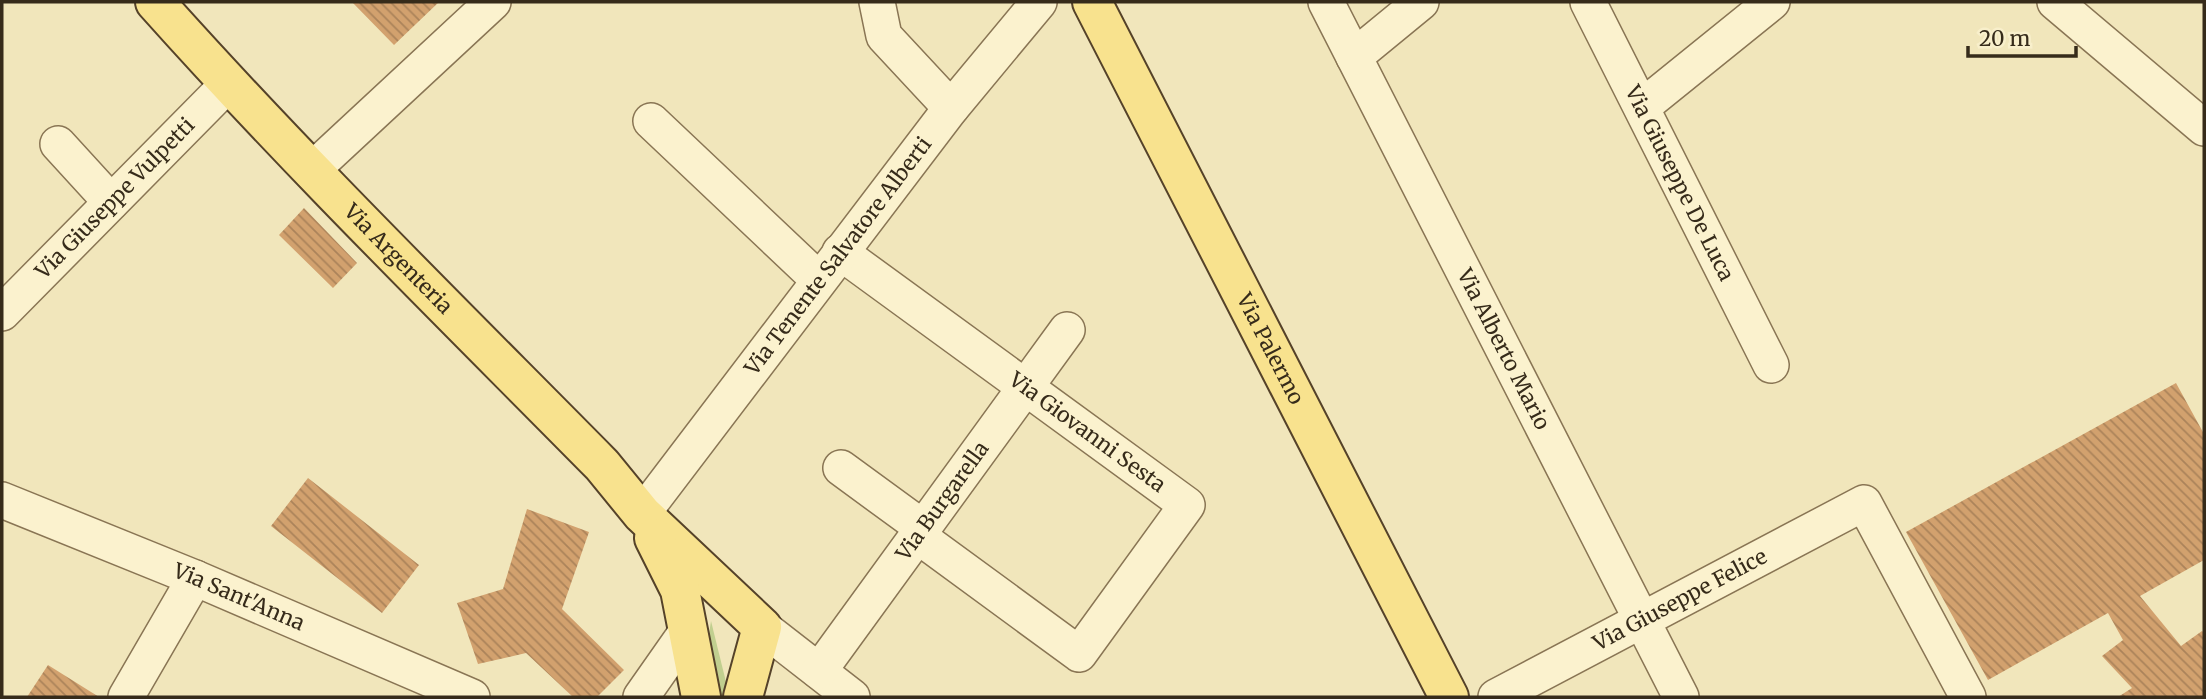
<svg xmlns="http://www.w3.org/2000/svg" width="2206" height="699" font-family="Merriweather,serif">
	<defs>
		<pattern id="building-back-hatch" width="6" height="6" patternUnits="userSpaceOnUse" patternTransform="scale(1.75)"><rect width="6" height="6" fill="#d2a16e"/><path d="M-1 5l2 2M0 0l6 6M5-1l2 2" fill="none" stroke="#ab835a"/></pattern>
	</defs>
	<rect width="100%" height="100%" fill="#f1e6bb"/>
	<path fill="#c1cf8f" d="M 711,621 L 727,686 L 724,697 L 717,697 L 706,654 Z"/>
	<path fill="url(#building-back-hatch)" d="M 352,2 L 439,2 L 394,45 Z
		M 304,208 L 357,263 L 333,288 L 279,235 Z
		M 2176,383 L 2204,434 L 2204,560 L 2140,596 L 2181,646 L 2202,631 L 2204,633 L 2204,697 L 2118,697 L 2132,688 L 2102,656 L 2123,640 L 2108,613 L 1988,680 L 1906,532 Z
		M 308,478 L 419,565 L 382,613 L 271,526 Z
		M 527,509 L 589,532 L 562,609 L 624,670 L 597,697 L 573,697 L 526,653 L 478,664 L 457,603 L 503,589 Z
		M 48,665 L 99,697 L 27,697 Z"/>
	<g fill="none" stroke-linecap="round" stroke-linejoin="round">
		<g stroke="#897554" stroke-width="38">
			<g id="minor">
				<path d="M 877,2 L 884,36 L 951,108"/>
				<path id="s1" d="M 1326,2 L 1681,697"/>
				<path id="s2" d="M 1588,2 L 1771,365"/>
				<path d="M 2055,2 L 2204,128"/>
				<path d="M 1354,57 L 1421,2"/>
				<path d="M 1642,107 L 1772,2"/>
				<path d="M 651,121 L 819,280"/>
				<path d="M 58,144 L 111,202"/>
				<path d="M 311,171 L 493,2"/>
				<path id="s3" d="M 840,252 L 1187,505 L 1079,654 L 918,536"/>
				<path id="s4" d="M 2,313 L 228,84"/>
				<path d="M 841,468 L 923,528"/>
				<path id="s5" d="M 2,500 L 195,578 L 472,697"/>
				<path id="s6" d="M 642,514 L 951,108 L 1039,2"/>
				<path d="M 762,627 L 852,697"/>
				<path id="s7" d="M 819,671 L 1067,330"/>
				<path d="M 126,697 L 195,578"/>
				<path d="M 641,697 L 688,630"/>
				<path id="s8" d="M 1496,697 L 1864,503 L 1968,697"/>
			</g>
		</g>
		<g stroke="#554229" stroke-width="42">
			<g id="major">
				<path id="s9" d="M 155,2 C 298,162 451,312 602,465 L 642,514 L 762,627 L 743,697"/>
				<path id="s10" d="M 1092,2 L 1449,697"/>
				<path d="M 654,538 L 680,590 L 701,697"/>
			</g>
		</g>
		<use href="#minor" stroke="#fbf2ce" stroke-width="35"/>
		<use href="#major" stroke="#f8e28e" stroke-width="38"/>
	</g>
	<g text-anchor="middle" stroke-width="6" stroke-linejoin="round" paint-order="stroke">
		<g font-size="21" fill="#362b1a" stroke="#f8efcb">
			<text dy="7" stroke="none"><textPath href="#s2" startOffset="203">Via Giuseppe De Luca</textPath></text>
			<text dy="7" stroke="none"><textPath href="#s4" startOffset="161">Via Giuseppe Vulpetti</textPath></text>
			<text dy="7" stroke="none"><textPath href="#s6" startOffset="324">Via Tenente Salvatore Alberti</textPath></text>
			<text dy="7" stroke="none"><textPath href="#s9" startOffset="354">Via Argenteria</textPath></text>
			<text dy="7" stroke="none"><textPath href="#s10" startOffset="390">Via Palermo</textPath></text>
			<text dy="7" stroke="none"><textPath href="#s1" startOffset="390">Via Alberto Mario</textPath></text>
			<text dy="7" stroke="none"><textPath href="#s3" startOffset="306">Via Giovanni Sesta</textPath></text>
			<text dy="7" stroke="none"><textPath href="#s7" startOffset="210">Via Burgarella</textPath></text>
			<text dy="7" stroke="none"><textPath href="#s5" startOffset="256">Via Sant'Anna</textPath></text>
			<text dy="7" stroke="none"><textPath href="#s8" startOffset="208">Via Giuseppe Felice</textPath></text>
		</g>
	</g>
	<rect width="2206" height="699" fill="none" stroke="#362b1a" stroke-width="7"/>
	<path d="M1968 46v10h108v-10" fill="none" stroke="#362b1a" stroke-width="3.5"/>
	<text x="1979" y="46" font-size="21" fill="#362b1a" stroke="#f8efcb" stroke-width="5" paint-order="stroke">20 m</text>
</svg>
